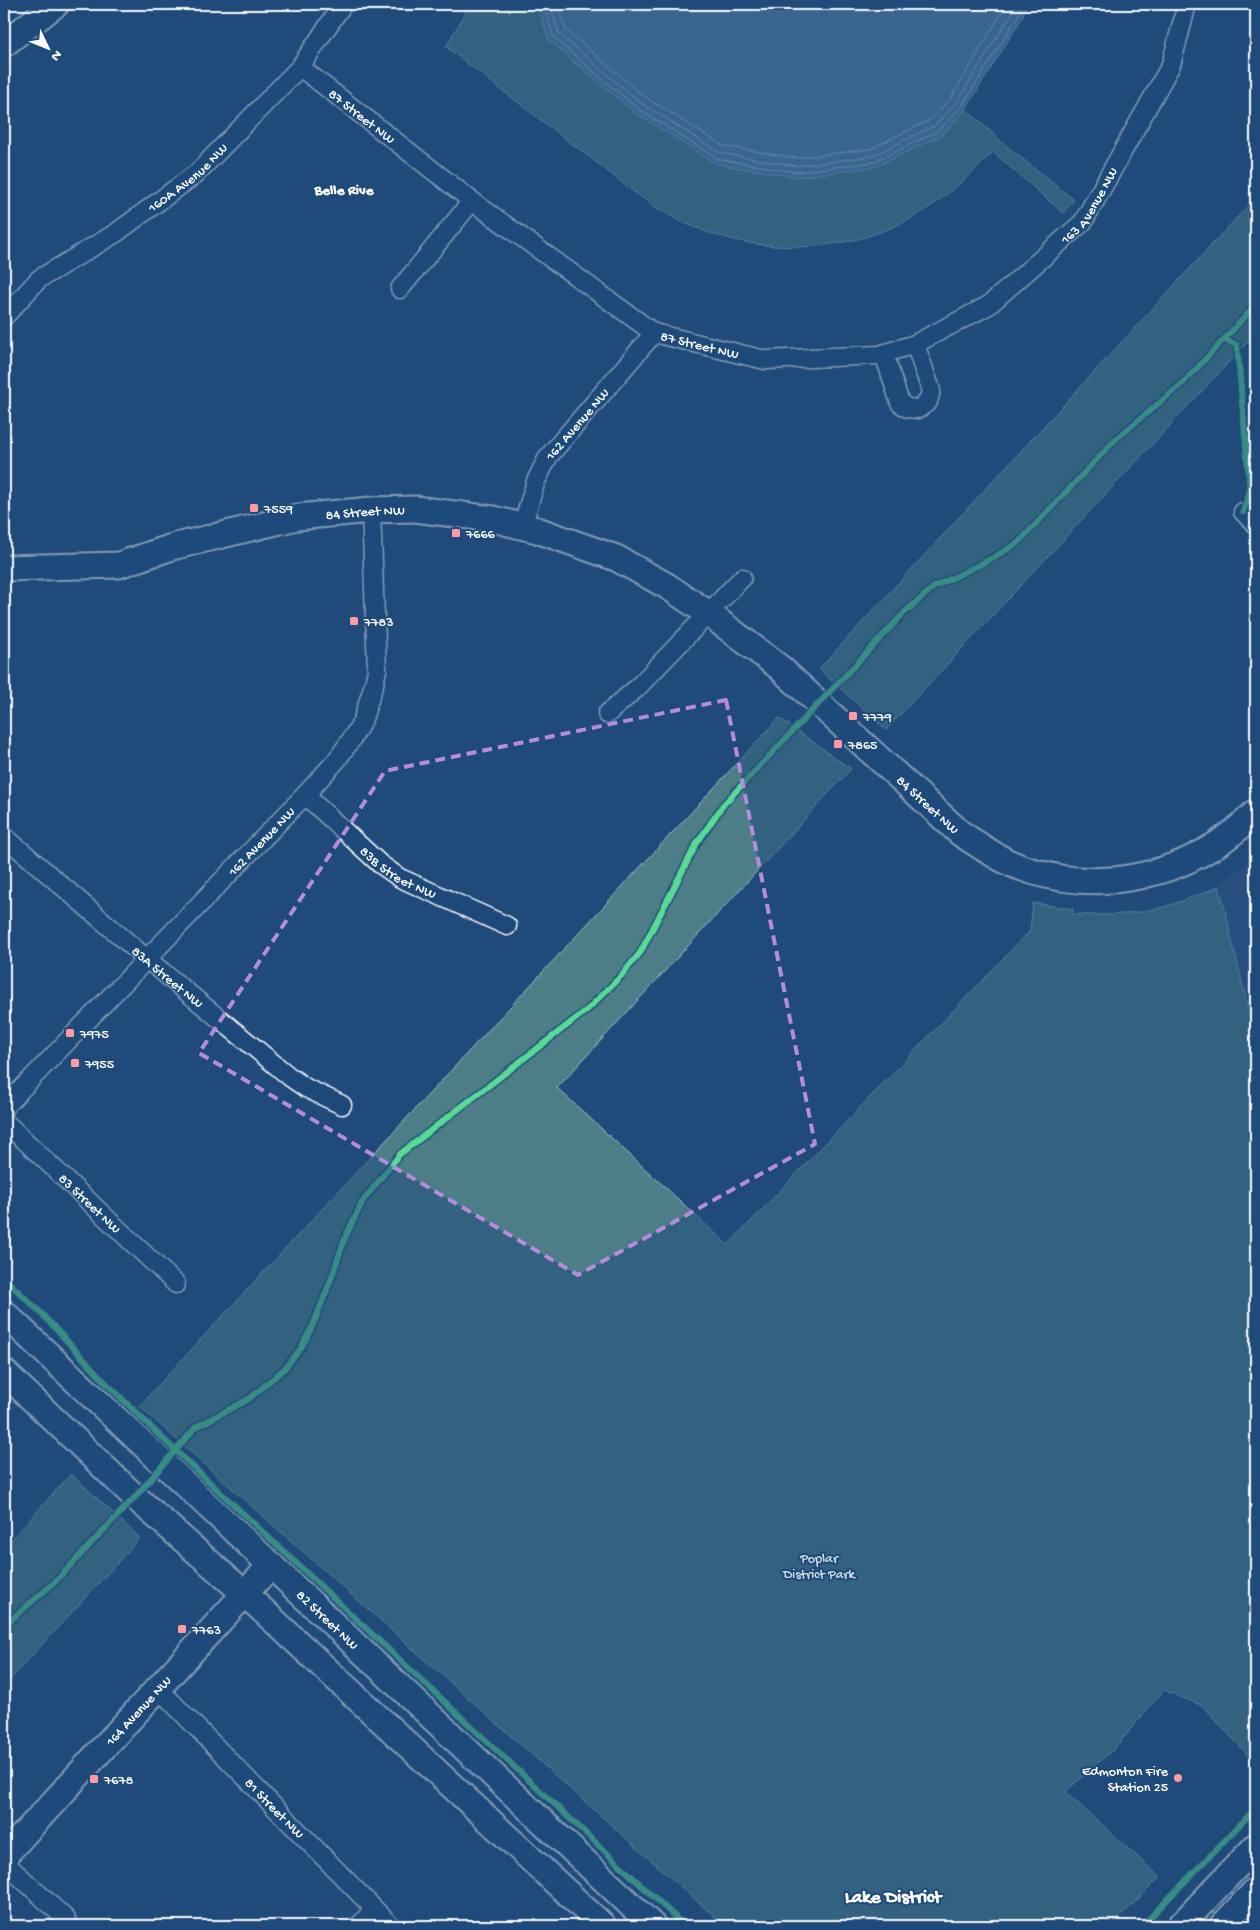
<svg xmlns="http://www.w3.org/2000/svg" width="1260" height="1930" font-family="'Gochi Hand',sans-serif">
	<rect width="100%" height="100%" fill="#1f4a7a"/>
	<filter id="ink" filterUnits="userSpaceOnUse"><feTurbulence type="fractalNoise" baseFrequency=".02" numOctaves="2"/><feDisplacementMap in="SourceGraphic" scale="10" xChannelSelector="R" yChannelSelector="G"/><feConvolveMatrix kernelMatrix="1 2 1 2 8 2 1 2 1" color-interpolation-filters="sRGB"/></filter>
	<g filter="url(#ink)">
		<path fill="#305887" d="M 1256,853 L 1256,1042 L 1219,886 Z"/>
		<path fill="#4d7d87" stroke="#a6bec3" d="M 470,4 L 539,4 L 538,7 L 571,60 L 593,76 L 942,135 L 966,109 L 1003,143 L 1074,200 L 1063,213 L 993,152 C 969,176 945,199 915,216 C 839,259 741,256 665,213 C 641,199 618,179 596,162 C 545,124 496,85 446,47 Z
			M 1256,197 L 1256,333 L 886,730 L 819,669 Z
			M 779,718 L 851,769 L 557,1088 L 728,1245 L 1030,931 L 1033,903 L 1073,909 L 1072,914 C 1131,918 1166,910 1219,886 L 1256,1042 L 1256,1764 L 1203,1706 L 1164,1690 L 1113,1750 L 1065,1792 L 1160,1877 L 1111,1926 L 725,1926 L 139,1406 Z
			M 71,1474 L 140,1538 L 4,1686 L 4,1548 Z"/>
		<path fill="#5a85ab" stroke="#9cb6cd" d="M 539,4 L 1027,4 L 1022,18 L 966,109 L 942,135 L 875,167 L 796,177 L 716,164 L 634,112 L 549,40 L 538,7 Z"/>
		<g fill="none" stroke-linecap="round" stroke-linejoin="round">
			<path stroke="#bdcedd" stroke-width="1" d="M 543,4 L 554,38 L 637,108 L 718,159 L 796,172 L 873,162 L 938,131 L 962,106 L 1018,16 L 1022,4
				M 550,4 L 559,34 L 641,103 L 720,153 L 796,166 L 872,156 L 934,126 L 957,102 L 1012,13 L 1015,4
				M 557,4 L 566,30 L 645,97 L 723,146 L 796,158 L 870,149 L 930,120 L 951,98 L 1007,4"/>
			<g stroke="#fff" stroke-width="21">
				<g id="street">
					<path id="s1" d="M 300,67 L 472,201 L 654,333 L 765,360 L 879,355 L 915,344 L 989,305 L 1083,222 L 1171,65 L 1187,4"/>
					<path d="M 400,289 L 472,201"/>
					<path id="s2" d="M 4,317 L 39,279 L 116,233 L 197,173 L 300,67 L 343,4"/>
					<path d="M 884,354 L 900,403 L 907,408 L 918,409 L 928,402 L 931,390 L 915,344"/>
					<path d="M 1243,512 L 1256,525"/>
					<path id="s3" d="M 522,527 L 536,481 L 548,457 L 654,333"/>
					<path d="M 607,714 L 637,688 L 742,578"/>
					<path id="s4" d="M 305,795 L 380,864 L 400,878 L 507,926"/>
					<path id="s5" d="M 4,836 L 148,960 L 290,1077 L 306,1088 L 342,1105"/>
					<path id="s6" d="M 4,1107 L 305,795 L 336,761 L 351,740 L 362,722 L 374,684 L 377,670 L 371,510"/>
					<path id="s7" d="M 4,1121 L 176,1284"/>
					<path id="s8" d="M 159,1689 L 391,1926"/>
					<path d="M 4,1862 L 66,1919"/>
					<path d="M 359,1926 L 374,1910"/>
				</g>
			</g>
			<g stroke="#fff" stroke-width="29">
				<g id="secondary">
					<path d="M 4,44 L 56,4"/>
					<path id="s9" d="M 4,568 L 119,565 L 172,547 L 297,517 L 371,510 L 415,509 L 493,519 L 537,530 L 616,558 L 667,586 L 709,614 L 779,667 L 960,833 C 977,844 994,856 1012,864 C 1097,899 1192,877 1256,812"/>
					<path id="s10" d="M 4,1313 L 653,1926"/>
					<path d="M 4,1372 L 135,1497 L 245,1594 L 603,1926"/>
					<path id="s11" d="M 4,1856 L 271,1565"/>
					<path d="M 1180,1926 L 1256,1846"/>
					<path d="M 1222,1926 L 1256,1890"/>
				</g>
			</g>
			<use href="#street" stroke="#1f4a7a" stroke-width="18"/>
			<use href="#secondary" stroke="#1f4a7a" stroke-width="25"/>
			<g stroke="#1f4a7a" stroke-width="9">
				<path id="cycleway" d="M 1225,340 L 1237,345 L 1250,490 L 1243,512
					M 4,1278 L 40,1312 L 105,1382 L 161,1437 L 685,1926
					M 4,1626 L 56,1581 L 135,1497 L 196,1427 L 249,1399 L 285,1368 L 301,1348 L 313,1325 L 329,1285 L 345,1238 L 363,1201 L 400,1154 L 587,1010 L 621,976 L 640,953 L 697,843 L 723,805 L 905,612 L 934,587 L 989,560 L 1018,543 L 1116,439 L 1183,383 L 1256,305
					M 1142,1926 L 1256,1808"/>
			</g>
			<use href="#cycleway" stroke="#5adb95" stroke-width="6"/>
		</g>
	</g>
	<path d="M0 0H1260V1930H0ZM 726,700 L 815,1144 L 578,1275 L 199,1053 L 385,771 Z" fill="#1f4a7a" fill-opacity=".55" fill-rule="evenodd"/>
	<path fill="none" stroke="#b68bdc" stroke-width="4" stroke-dasharray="10 6" stroke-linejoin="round" d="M 726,700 L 815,1144 L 578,1275 L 199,1053 L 385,771 Z"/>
	<g fill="#ff9aa2" stroke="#1f4a7a" stroke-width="2">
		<rect x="249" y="503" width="10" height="10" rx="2.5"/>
		<rect x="451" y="528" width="10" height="10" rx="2.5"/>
		<rect x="349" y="616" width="10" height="10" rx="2.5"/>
		<rect x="848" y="711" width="10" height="10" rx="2.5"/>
		<rect x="833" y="739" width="10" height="10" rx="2.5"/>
		<rect x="65" y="1028" width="10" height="10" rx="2.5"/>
		<rect x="70" y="1058" width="10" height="10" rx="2.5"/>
		<rect x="177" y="1624" width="10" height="10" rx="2.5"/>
		<circle cx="1178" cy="1778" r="5"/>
		<rect x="89" y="1774" width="10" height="10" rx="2.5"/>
	</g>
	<g text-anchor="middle" stroke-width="4" stroke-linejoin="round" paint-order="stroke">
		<g font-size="14" fill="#fff" stroke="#1f4a7a">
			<text dy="5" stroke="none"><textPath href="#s1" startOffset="79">87 Street NW</textPath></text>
			<text dy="5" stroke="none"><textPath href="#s2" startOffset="232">160A Avenue NW</textPath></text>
			<text dy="5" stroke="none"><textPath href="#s1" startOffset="935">163 Avenue NW</textPath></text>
			<text dy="5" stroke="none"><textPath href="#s1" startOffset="490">87 Street NW</textPath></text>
			<text dy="5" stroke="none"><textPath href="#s3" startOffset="119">162 Avenue NW</textPath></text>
			<text dy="5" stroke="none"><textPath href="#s9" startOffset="368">84 Street NW</textPath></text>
			<text dy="5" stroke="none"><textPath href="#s9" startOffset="1025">84 Street NW</textPath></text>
			<text dy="5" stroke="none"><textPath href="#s6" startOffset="370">162 Avenue NW</textPath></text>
			<text dy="5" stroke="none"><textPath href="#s4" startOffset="122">83B Street NW</textPath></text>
			<text dy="5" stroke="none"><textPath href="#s5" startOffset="216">83A Street NW</textPath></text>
			<text dy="5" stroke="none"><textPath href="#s7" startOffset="119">83 Street NW</textPath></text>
			<text dy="5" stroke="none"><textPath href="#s10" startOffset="446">82 Street NW</textPath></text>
			<text dy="5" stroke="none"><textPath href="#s11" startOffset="198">164 Avenue NW</textPath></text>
			<text dy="5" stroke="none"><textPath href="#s8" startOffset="166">81 Street NW</textPath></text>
		</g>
		<g font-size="14" fill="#fff" stroke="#1f4a7a" text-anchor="start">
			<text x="264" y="513">7559</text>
			<text x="466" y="538">7666</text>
			<text x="364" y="626">7783</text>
			<text x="863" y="721">7779</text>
			<text x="848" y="749">7865</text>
			<text x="80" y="1038">7975</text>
			<text x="85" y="1068">7955</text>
			<text x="192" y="1634">7763</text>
			<text x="1168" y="1775" text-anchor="end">Edmonton Fire<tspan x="1168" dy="16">Station 25</tspan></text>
			<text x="104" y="1784">7678</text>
		</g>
		<g font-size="14" fill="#d2dee1" stroke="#1f4a7a">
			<text x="819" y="1562">Poplar<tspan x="819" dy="16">District Park</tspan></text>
		</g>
		<g font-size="15" font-weight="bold" fill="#fff" stroke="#1f4a7a">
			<text x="344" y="194">Belle Rive</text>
		</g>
		<g font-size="19" font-weight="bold" fill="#fff" stroke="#1f4a7a">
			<text x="893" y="1902">Lake District</text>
		</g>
	</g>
	<rect width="1260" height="1930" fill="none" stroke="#1f4a7a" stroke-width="20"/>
	<rect x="10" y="10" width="1240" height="1910" fill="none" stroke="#fff" stroke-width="2" filter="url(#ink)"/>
	<g transform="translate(48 48) rotate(133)" stroke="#1f4a7a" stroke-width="4" paint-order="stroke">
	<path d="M0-4L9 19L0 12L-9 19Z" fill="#ffffff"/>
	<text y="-8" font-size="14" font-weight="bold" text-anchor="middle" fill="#ffffff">N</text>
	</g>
</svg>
